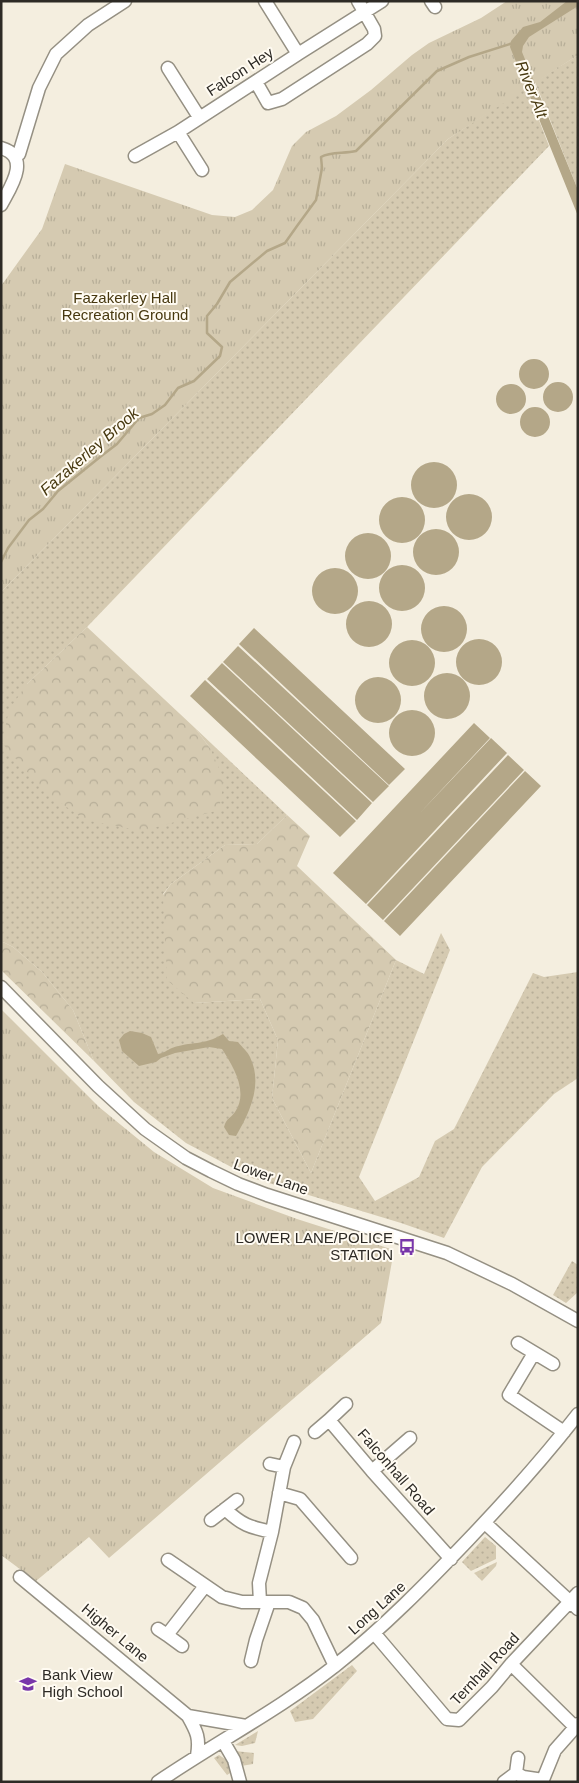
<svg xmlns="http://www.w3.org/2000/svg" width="579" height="1783" font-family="Helvetica,sans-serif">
	<defs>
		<pattern id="grass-dots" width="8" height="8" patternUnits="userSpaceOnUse" patternTransform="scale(1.25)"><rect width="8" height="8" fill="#d5cab1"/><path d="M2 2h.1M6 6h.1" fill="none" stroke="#b7ae98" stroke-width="1.8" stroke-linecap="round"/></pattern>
		<pattern id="forest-crowns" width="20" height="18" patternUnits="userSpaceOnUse" patternTransform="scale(1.25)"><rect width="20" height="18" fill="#d5cab1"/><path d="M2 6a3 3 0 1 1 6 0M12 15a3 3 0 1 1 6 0" fill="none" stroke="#b7ae98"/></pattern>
		<pattern id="park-tufts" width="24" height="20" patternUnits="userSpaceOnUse" patternTransform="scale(1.25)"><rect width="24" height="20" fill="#d5cab1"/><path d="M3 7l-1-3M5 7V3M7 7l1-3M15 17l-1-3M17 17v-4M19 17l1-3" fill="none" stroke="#b7ae98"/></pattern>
	</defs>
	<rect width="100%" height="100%" fill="#f4eedf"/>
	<path fill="url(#grass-dots)" d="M 578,55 L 578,190 L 535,82 Z
		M 526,87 L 549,146 L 87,627 L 27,684 L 210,748 L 195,728 L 287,815 L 257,844 L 225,845 L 171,884 L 163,894 L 194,1003 L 260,999 L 278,1040 L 272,1098 L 311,1173 L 396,960 L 424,974 L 441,933 L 450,950 L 359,1177 L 375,1201 L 419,1177 L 435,1141 L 454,1129 L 533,973 L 544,977 L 578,972 L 578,1078 L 554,1094 L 482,1167 L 444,1238 L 401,1223 L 252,1178 L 186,1143 L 134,1102 L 94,1061 L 73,1010 L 42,972 L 13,947 L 1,941 L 1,592 L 448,139 Z
		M 572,1261 L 578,1265 L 578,1292 L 566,1303 L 553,1295 Z
		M 485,1537 L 496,1546 L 496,1559 L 471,1571 L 462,1562 Z
		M 497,1562 L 496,1566 L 482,1581 L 474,1573 Z
		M 352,1665 L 357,1671 L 313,1719 L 295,1722 L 290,1711 Z
		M 258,1731 L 255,1743 L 242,1746 L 235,1745 Z
		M 235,1751 L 254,1753 L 253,1764 L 241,1766 Z
		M 219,1755 L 228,1761 L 232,1772 L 227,1775 L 214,1758 Z"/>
	<path fill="url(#forest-crowns)" d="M 87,627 L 195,728 L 210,748 L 224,780 L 219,810 L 142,831 L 85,820 L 44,791 L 2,743 L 9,710 L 27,684 Z
		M 287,815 L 310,836 L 297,866 L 396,960 L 311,1173 L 272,1098 L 278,1040 L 260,999 L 194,1003 L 167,980 L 163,895 L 171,884 L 225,845 L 257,844 Z
		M 1,941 L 13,947 L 42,972 L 73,1010 L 94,1061 L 1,970 Z"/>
	<path fill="url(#park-tufts)" d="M 507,1 L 578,1 L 578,55 L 448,139 L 1,592 L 1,286 L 42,229 L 65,164 L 212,215 L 235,217 L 252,210 L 273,190 L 292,146 L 306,132 L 336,116 L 371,90 L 412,55 L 429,43 L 481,18 Z
		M 1,1009 L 99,1107 L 154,1152 L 213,1188 L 297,1219 L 394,1250 L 381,1323 L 109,1558 L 89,1537 L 36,1581 L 1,1555 Z"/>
	<path fill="#b4a788" d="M 567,1 L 578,1 L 578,6 L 529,37 L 523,46 L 522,52 L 578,190 L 578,216 L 510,47 L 511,41 L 523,27 L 540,22 Z
		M519 374a15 15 0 1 1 30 0a15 15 0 1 1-30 0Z
		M543 397a15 15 0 1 1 30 0a15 15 0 1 1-30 0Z
		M496 399a15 15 0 1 1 30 0a15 15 0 1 1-30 0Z
		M520 422a15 15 0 1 1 30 0a15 15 0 1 1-30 0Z
		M411 485a23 23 0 1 1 46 0a23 23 0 1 1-46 0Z
		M446 517a23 23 0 1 1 46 0a23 23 0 1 1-46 0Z
		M379 520a23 23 0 1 1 46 0a23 23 0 1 1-46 0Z
		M413 552a23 23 0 1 1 46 0a23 23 0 1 1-46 0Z
		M345 556a23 23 0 1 1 46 0a23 23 0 1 1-46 0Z
		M379 588a23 23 0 1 1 46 0a23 23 0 1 1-46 0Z
		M312 591a23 23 0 1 1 46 0a23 23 0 1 1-46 0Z
		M346 624a23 23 0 1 1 46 0a23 23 0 1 1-46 0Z
		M421 629a23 23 0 1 1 46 0a23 23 0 1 1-46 0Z
		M 254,628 L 405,769 L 389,785 L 239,644 Z
		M456 662a23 23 0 1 1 46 0a23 23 0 1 1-46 0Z
		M389 663a23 23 0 1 1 46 0a23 23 0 1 1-46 0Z
		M 238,646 L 389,786 L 373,802 L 223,662 Z
		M 222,663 L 372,803 L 357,820 L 207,679 Z
		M424 696a23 23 0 1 1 46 0a23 23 0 1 1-46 0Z
		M355 700a23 23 0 1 1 46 0a23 23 0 1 1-46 0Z
		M 205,680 L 356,821 L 340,837 L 190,696 Z
		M389 733a23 23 0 1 1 46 0a23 23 0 1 1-46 0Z
		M 474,723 L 490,738 L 418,815 L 491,738 L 507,753 L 366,904 L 333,873 Z
		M 508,755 L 524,770 L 383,920 L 367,905 Z
		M 525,771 L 541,786 L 400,936 L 384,921 Z
		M 130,1031 L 142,1033 L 151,1037 L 158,1054 C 164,1053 167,1050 172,1048 C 191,1041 203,1046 223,1034 L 229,1041 L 238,1042 C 242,1047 248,1052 250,1057 C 263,1084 250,1112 236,1136 L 229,1135 L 224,1127 C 227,1117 230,1119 235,1112 C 249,1092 233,1066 222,1049 L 209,1047 L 175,1053 L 161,1058 L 156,1062 L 139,1066 L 122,1051 L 119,1040 L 124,1034 Z"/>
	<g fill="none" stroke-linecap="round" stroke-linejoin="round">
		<path stroke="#b4a788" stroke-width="2.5" d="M 1,562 L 8,548 L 29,520 L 43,509 L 58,491 L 100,457 L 117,444 L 139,418 L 152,414 L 165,405 L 178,388 L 194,381 L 220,356 L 222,347 L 207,333 L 207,316 L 217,304 L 230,282 L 267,251 L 285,243 L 297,226 L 316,200 L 322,168 L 321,157 C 331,151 344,154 356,151 L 437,71 L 469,57 L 513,43"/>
		<g stroke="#959083" stroke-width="15">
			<path id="minor" d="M 431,1 L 435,7
				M 298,54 L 382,1
				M 168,68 L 199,117
				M 256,82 L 268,103 L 282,99 L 367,44 L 375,36 L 374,29 L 358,1
				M 178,132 L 202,170
				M 1,148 C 32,157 10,188 1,205
				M 19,154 L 39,88 L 56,54 L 88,25 L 125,1
				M 135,156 L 178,132 L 298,54 L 265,1
				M 1,987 L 98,1086 L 145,1129 L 186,1158 L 211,1171 L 238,1184 L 267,1195 L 447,1253 L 512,1284 L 578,1321
				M 518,1343 L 553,1364
				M 534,1353 L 509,1395 L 564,1432
				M 329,1420 L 346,1404
				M 315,1432 L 329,1420 L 372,1471 L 451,1559
				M 270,1464 L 284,1467
				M 372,1471 L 410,1438
				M 279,1493 L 300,1499 L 351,1558
				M 225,1509 C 242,1525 249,1527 272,1532
				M 211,1520 L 237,1500
				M 485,1523 L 578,1609
				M 168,1560 L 222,1597 L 242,1602 L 289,1602 L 303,1608 L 313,1620 L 335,1666
				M 20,1577 L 188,1716
				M 260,1602 L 259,1583 L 272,1532 L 284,1467 L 294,1442
				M 158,1629 L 167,1635 L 205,1586
				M 374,1633 L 447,1719 L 459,1720 L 492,1687 L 511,1664 L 578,1593
				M 167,1635 L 182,1646
				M 251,1661 L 256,1640 L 269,1602
				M 511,1664 L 575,1727
				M 223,1741 L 234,1760 L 240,1782
				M 197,1756 C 200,1738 197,1732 188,1716 L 246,1726
				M 516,1773 L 523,1777 L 543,1780
				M 158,1782 C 217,1742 280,1709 336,1665 C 384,1627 426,1584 468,1540 C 506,1500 544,1458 578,1414
				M 504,1782 L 516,1773 L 518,1758
				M 542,1782 L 555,1750 L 578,1724"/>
		</g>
		<use href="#minor" stroke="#fff" stroke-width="12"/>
	</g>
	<defs>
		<g id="bus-bare" transform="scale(1.35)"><path d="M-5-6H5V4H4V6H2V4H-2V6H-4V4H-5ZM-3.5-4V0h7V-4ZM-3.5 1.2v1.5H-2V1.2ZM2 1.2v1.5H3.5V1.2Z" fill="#7836aa" stroke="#fffbf2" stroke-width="2.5" paint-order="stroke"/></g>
		<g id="school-bare" transform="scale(1.35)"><path d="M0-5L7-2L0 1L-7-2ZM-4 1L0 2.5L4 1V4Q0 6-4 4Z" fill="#7836aa" stroke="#fffbf2" stroke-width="2.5" paint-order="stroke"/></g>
	</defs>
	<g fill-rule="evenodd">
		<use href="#bus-bare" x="407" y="1247"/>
		<use href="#school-bare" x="28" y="1684"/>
	</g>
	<g text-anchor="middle" stroke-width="4" stroke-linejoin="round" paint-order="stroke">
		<g font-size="15" fill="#2d2a25" stroke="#fffbf2">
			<text transform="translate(240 72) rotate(-33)" y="5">Falcon Hey</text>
			<text transform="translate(271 1177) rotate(20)" y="5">Lower Lane</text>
			<text transform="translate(396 1472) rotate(49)" y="5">Falconhall Road</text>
			<text transform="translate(377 1608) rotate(-42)" y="5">Long Lane</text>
			<text transform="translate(115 1633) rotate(40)" y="5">Higher Lane</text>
			<text transform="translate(485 1669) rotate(-47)" y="5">Ternhall Road</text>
		</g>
		<g font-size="15" fill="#47380f" stroke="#fffbf2">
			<text x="125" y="303">Fazakerley Hall<tspan x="125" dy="17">Recreation Ground</tspan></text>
		</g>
		<g font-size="15" fill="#2d2a25" stroke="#fffbf2" text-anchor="end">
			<text x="393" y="1243">LOWER LANE/POLICE<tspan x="393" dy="17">STATION</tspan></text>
			<text x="42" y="1680" text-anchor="start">Bank View<tspan x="42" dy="17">High School</tspan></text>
		</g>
		<g font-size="16" font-style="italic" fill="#483910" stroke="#fffbf2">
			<text transform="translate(532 89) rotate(68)" y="6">River Alt</text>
			<text transform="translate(89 451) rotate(-41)" y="6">Fazakerley Brook</text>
		</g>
	</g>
	<rect width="579" height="1783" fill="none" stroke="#2d2a25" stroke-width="5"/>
</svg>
